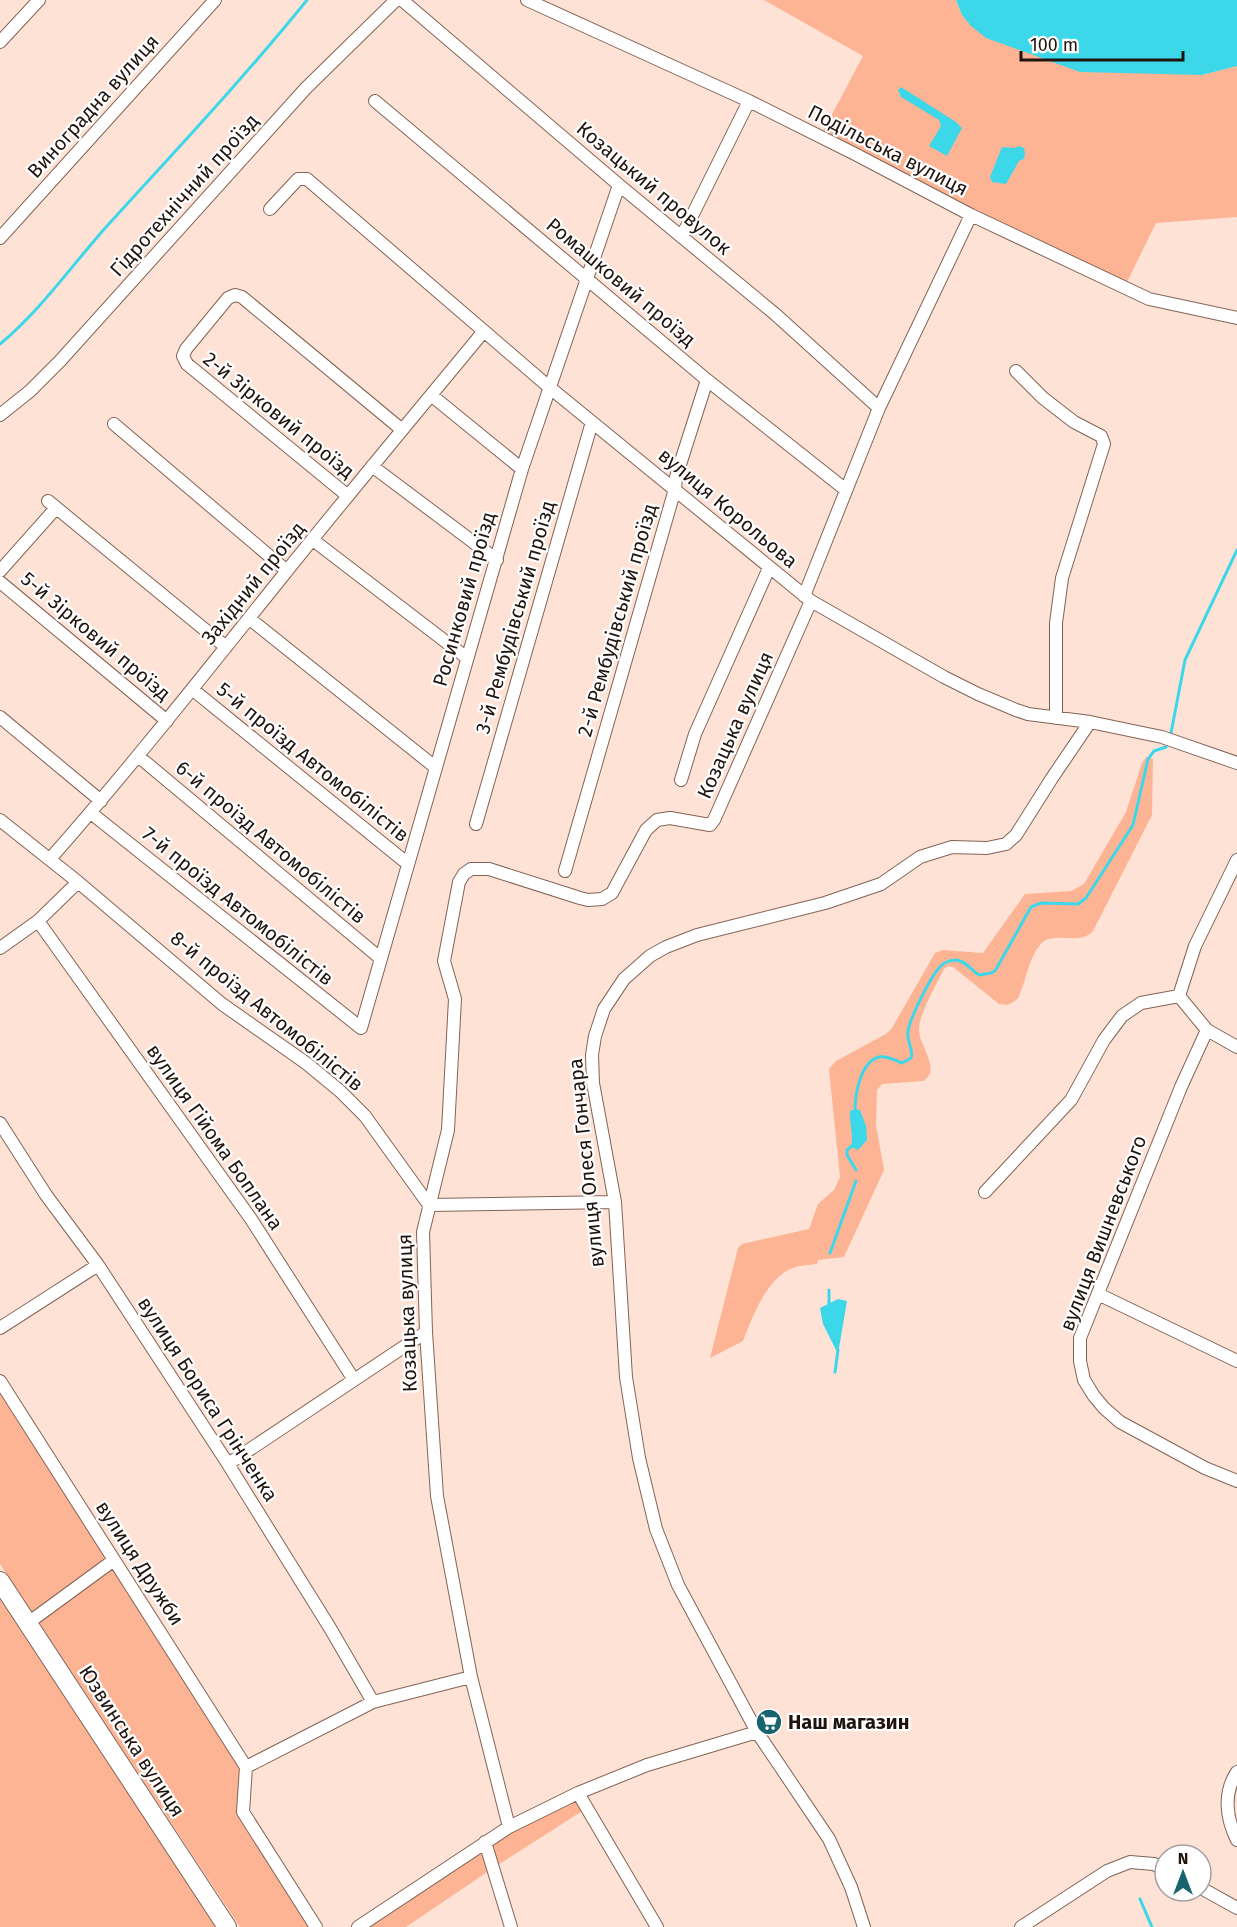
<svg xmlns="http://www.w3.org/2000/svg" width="1237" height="1927" font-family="'Fira Sans',sans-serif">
	<rect width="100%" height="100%" fill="#fee2d5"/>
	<path fill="#fdb494" d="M 764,0 L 956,0 L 962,15 L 1202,75 L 1237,66 L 1237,217 L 1156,223 L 1124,288 L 820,137 L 863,56 Z
		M 1146,757 L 1153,759 L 1152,815 L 1093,931 C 1079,947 1052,929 1040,945 C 1029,957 1026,982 1018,998 C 1012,1004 1008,1006 999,1004 L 953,967 L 948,966 L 944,969 C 936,986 919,1013 919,1030 C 919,1046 942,1070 923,1081 L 882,1084 L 877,1090 L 876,1125 L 884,1170 L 844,1257 L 818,1260 L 817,1264 C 809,1265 800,1265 793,1268 C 767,1277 752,1318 743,1341 L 710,1358 L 738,1248 L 742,1244 L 809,1229 L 818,1204 L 834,1190 L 840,1177 L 829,1069 L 836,1061 L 886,1034 L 892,1028 L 935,953 L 943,950 L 983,953 L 1025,894 L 1071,891 L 1084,884 L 1126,812 L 1142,763 Z
		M 0,1381 L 246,1767 L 243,1812 L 316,1927 L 240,1927 L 0,1564 Z
		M 0,1597 L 217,1927 L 0,1927 Z
		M 578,1793 L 587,1808 L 493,1868 L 406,1927 L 358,1927 L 485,1842 Z"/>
	<path fill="#3dd7ea" d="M 956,0 L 1237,0 L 1237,66 L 1202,75 L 1080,72 L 986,38 L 971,26 L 962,15 Z
		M 901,87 L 956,122 L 962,128 L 947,156 L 929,146 L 941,126 L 939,120 L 901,97 L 898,90 Z
		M 1019,146 L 1024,148 L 1025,154 L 1024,159 L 1019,161 L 1006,184 L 992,182 L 990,177 L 1002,147 L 1015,148 Z
		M 855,1109 L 860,1110 L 866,1126 L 867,1140 L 858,1150 L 851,1147 C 854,1135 849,1123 850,1111 Z
		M 838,1299 L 847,1301 L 838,1354 L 823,1324 L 820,1308 Z"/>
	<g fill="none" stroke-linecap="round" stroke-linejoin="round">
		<path stroke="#3dd7ea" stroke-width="3" d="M 0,344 C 41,310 72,265 107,226 C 175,151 244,78 307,0
			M 1171,733 L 1185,660 L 1237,550
			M 855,1111 C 855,1095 860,1062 879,1057 C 886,1055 895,1060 902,1063 L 911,1058 C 914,1049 906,1041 908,1031 C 910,1018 930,978 939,968 C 943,963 950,960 956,960 C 966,961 971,970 979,975 L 991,973 L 995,971 L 1031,907 L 1041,903 L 1078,904 L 1086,898 L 1133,825 L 1148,759 L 1154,751 L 1166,747
			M 853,1145 L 847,1150 L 847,1155 L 856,1170
			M 830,1253 L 856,1181
			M 829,1290 L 829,1305
			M 835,1372 L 838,1350
			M 1140,1899 L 1152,1927"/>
		<g stroke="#826456" stroke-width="14">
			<path id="minor" d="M 402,0 L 619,185 L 775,314 L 879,408
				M 527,0 L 749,101 L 855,154 L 971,215 L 1149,299 L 1237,318
				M 0,42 L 39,0
				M 375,101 L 707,380 L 846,490
				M 270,209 L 298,179 L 307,179 L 549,387 L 811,601 L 944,677 L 978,694 L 1016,710 L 1028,714 L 1090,722 L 1162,737 L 1237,763
				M 682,236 L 749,101
				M 0,238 L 215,0
				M 1016,371 L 1043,398 L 1074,422 L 1101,436 L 1104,444 L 1062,578 L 1056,623 L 1056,718
				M 431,395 L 522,469
				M 0,415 L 30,391 L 60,361 L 306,88 L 396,0
				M 114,424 L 287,571
				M 372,466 L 497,560
				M 348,496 L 187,364 L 183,356 L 186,349 L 228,298 L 235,295 L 242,297 L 401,429
				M 48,501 L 226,647
				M 313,540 L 467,658
				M 0,571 L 56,508
				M 0,582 L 167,721
				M 804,596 L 879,408 L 971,215
				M 250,619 L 435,767
				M 192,689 L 408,864
				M 0,717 L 101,801
				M 138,756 L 380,958
				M 681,780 L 695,734 L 769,568
				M 91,813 L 361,1028 L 522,469 L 619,185
				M 0,820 L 78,882 L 222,1004 L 306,1063 L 340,1091 L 365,1116 L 429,1205 L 615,1202
				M 476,824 L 592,422
				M 50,859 C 132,766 208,669 286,572 C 351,491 418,411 484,331
				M 565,871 L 675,489 L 676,477 L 707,380
				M 38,921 L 251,1219 L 354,1380
				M 0,948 L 38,921 L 78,882
				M 1179,996 L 1207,1030 L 1237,1047
				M 1207,1030 L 1181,1087 L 1080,1338 L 1080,1361 L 1084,1380 L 1094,1396 L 1104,1408 L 1120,1422 L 1205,1468 L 1237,1481
				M 0,1123 L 46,1195 L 98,1265 L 228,1464 L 330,1628 L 373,1702
				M 985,1192 L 1071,1100 L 1104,1040 L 1122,1016 L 1141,1003 L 1179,996 L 1195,946 L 1237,860
				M 1098,1294 L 1237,1361
				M 0,1328 L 98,1265
				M 0,1381 L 246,1767
				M 228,1464 L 426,1332
				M 28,1623 L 114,1560
				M 1237,1772 C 1223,1793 1226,1818 1237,1840
				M 578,1793 L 657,1927
				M 509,1827 L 471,1677 L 437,1496 L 426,1332 L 423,1232 L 448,1130 L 455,999 L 444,961 L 459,882 L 464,874 L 471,869 L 489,869 L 580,898 L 588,900 L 602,899 L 612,893 L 646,830 L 657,820 L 670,818 L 710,825 L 714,820 L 811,601
				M 485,1842 L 511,1927
				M 1201,1888 L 1237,1908
				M 316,1927 L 243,1812 L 246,1767 L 373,1702 L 471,1677
				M 358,1927 L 509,1827 L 578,1793 L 647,1765 L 757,1732
				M 864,1927 L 851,1887 L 829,1839 L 757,1732 L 678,1585 L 656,1529 L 639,1458 L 626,1377 L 615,1202 L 593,1083 L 592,1055 L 595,1036 L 604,1009 L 624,979 L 650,956 L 666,947 L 697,935 L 825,903 L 881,884 L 920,857 L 952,847 L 987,848 L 1006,844 L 1016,835 L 1052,778 L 1090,722
				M 1021,1927 L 1107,1871 L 1130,1862 L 1154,1864 L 1165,1870"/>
		</g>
		<g stroke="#826456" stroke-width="20">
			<path id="secondary" d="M 0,1581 L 227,1927"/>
		</g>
		<use href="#minor" stroke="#fff" stroke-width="12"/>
		<use href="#secondary" stroke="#fff" stroke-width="18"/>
	</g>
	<defs>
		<g id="supermarket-disc" transform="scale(1.35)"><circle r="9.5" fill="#18646e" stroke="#fff"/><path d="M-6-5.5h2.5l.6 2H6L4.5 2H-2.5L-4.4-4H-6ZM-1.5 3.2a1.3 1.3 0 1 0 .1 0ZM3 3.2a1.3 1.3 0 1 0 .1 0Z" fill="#fff"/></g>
	</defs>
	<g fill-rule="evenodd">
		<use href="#supermarket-disc" x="769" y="1722"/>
	</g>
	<g text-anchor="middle" stroke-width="4.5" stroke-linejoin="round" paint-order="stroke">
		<g font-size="20" fill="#20140f" stroke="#fff">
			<text transform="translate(93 106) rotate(-48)" y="7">Виноградна вулиця</text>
			<text transform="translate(888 150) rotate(27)" y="7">Подільська вулиця</text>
			<text transform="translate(654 188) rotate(40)" y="7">Козацький провулок</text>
			<text transform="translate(184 195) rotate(-48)" y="7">Гідротехнічний проїзд</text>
			<text transform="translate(621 282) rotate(40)" y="7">Ромашковий проїзд</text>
			<text transform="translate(279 415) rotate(39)" y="7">2-й Зірковий проїзд</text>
			<text transform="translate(728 508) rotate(40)" y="7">вулиця Корольова</text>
			<text transform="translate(253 583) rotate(-51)" y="7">Західний проїзд</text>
			<text transform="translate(464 599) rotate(-74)" y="7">Росинковий проїзд</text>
			<text transform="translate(515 617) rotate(-74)" y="7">3-й Рембудівський проїзд</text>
			<text transform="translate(617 620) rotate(-74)" y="7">2-й Рембудівський проїзд</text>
			<text transform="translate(96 636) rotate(40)" y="7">5-й Зірковий проїзд</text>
			<text transform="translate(735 725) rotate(-66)" y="7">Козацька вулиця</text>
			<text transform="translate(313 762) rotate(39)" y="7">5-й проїзд Автомобілістів</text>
			<text transform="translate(271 842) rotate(40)" y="7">6-й проїзд Автомобілістів</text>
			<text transform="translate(238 906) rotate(39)" y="7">7-й проїзд Автомобілістів</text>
			<text transform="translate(267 1011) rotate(39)" y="7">8-й проїзд Автомобілістів</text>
			<text transform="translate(215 1137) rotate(55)" y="7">вулиця Гійома Боплана</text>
			<text transform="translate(586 1163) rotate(-96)" y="7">вулиця Олеся Гончара</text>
			<text transform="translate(1103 1233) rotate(-69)" y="7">вулиця Вишневського</text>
			<text transform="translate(407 1313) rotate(-92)" y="7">Козацька вулиця</text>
			<text transform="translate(208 1399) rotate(57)" y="7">вулиця Бориса Грінченка</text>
			<text transform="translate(140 1563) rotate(57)" y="7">вулиця Дружби</text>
			<text transform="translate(132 1741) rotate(57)" y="7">Юзвинська вулиця</text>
		</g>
		<g font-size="20" font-weight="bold" fill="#20140f" stroke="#fff" text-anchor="start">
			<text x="788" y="1729">Наш магазин</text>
		</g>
	</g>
	<g transform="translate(1183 1873)"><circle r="28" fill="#ffffff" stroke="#a6a19f" stroke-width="1.5"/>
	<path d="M0-4.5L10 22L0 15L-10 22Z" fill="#18646e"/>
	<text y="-9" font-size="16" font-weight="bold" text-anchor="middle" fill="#20140f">N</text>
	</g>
	<path d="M1021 51v9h162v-9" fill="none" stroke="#20140f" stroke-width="3"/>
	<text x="1030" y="51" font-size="18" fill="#20140f" stroke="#ffffff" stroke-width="4.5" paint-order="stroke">100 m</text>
</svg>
